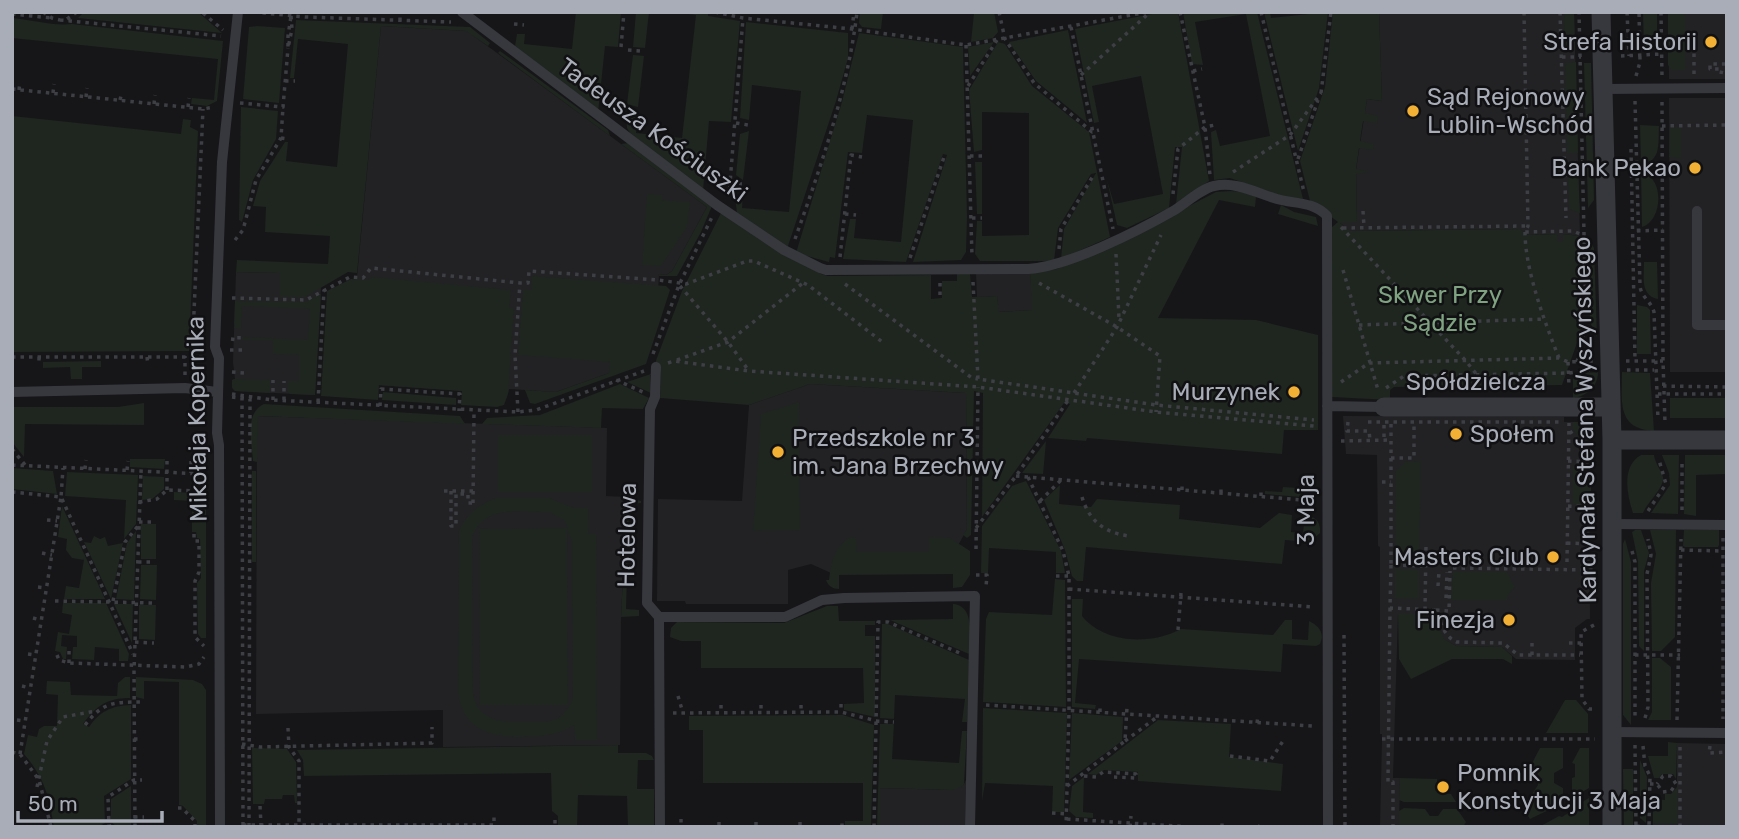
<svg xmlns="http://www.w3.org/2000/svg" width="1739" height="839" font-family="Rubik,sans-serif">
	<rect width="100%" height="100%" fill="#161618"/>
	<path fill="#222225" d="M 1379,12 L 1574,12 L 1580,236 L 1563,234 L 1563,242 L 1557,242 L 1556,234 L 1528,235 L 1519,229 L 1349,231 L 1339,222 L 1357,222 L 1356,170 L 1367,99 L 1382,101 Z
		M 1668,12 L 1727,12 L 1727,79 L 1669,79 Z
		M 381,26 L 467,31 L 707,207 L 672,271 L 666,275 L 659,274 L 658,291 L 609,373 L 556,392 L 509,389 L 508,394 L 332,382 L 355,298 Z
		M 1669,98 L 1727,98 L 1727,372 L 1670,372 Z
		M 236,272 L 281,273 L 321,287 L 315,395 L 235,391 L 232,388 L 232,380 L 235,379 L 233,362 Z
		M 1030,272 L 1033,310 L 998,312 L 997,296 L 977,297 L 976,273 Z
		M 810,384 L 966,393 L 967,529 L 948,564 L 831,573 L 811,564 L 788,570 L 788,604 L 686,604 L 685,601 L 657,601 L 658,499 L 742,501 L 749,405 Z
		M 257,416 L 607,428 L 606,496 L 627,497 L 621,617 L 620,745 L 443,747 L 443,710 L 256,714 Z
		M 1343,416 L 1564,417 L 1564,422 L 1581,422 L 1589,428 L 1590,619 L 1587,619 L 1575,628 L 1575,660 L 1516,659 L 1502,647 L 1456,646 L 1398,614 L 1393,778 L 1400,778 L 1399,827 L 1380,827 L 1382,739 L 1382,734 L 1380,734 L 1380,547 L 1378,546 L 1377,455 L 1346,454 Z
		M 1677,743 L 1727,744 L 1727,827 L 1653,827 L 1653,823 L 1677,823 Z
		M 966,780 L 965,827 L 880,827 L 879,788 L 952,790 L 964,784 Z"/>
	<path fill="#1e261f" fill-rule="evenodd" d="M 84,12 L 198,12 L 222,33 L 78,18 Z
		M 576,12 L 621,12 L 618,47 L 605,46 L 598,113 L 515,46 L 517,34 L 525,34 L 524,44 L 572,49 Z
		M 636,12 L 649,12 L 645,48 L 633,47 Z
		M 672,12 L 708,12 L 708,16 L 740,21 L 731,122 L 709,121 L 703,191 L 630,133 L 627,128 L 626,113 L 638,113 L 636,133 L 682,138 L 696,15 Z
		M 860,12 L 883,12 L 881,29 L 862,27 L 859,23 Z
		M 994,12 L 998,32 L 993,38 L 971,42 L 974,13 Z
		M 1162,12 L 1178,12 L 1209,181 L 1176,204 L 1182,147 L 1175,147 L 1169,208 L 1127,228 L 1117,225 L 1107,180 L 1114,204 L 1163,194 L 1141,76 L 1092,86 L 1099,122 L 1094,123 L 1075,29 Z
		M 1183,12 L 1257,12 L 1303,199 L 1280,196 L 1230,178 L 1214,180 L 1211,132 L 1216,130 L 1220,146 L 1270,136 L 1246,14 L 1195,22 L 1203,65 L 1192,64 Z
		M 1264,12 L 1270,12 L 1271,18 L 1328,12 L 1319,88 L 1298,151 Z
		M 1333,12 L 1379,12 L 1382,101 L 1367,99 L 1365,113 L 1378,116 L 1377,123 L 1363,121 L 1360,141 L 1374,144 L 1373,150 L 1359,148 L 1356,169 L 1370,172 L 1356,174 L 1357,222 L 1340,223 L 1350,231 L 1520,229 L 1528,235 L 1557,234 L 1557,242 L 1563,242 L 1563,234 L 1580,236 L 1582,329 L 1562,385 L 1394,387 L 1390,390 L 1390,400 L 1332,397 L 1332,227 L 1338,222 L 1310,201 L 1300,161 L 1325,87 Z
		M 1564,12 L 1574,12 L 1575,50 L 1565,51 Z
		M 1643,12 L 1657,12 L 1657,45 L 1654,49 L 1644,49 Z
		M 1668,12 L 1685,12 L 1685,70 L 1671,70 L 1668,65 Z
		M 12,18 C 32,20 53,26 72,24 L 223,41 L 217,101 L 207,106 L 191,104 L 192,98 L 214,100 L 218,59 L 12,38 Z
		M 296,20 L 470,27 L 490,43 L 488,46 L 466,31 L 381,26 L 357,273 L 348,272 L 305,297 L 280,297 L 280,273 L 236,272 L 237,260 L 328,264 L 330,236 L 265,232 L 266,207 L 253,206 L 260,181 L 285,142 L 288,142 L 286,161 L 337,167 L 348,44 L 298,39 L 294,78 L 290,78 Z
		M 746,22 L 848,33 L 848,58 L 836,101 L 787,249 L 737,213 L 735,197 L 743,194 L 742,208 L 789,212 L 801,91 L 752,85 L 749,120 L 740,118 Z
		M 257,26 L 285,28 L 279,103 L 243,99 L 249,27 Z
		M 1068,30 L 1087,123 L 1036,81 L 1009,42 Z
		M 859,33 L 963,47 L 967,217 L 966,252 L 961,260 L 913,262 L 947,155 L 943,154 L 906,262 L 843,259 L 850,219 L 856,219 L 854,238 L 901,242 L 913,120 L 867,115 L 862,153 L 848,152 L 835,258 L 830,257 L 829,262 L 796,253 L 842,102 Z
		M 994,42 L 970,76 L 968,47 Z
		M 998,42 L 1005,44 L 1032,86 L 1089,132 L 1110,237 L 1061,259 L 1064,229 L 1096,173 L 1091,174 L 1058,228 L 1054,261 L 980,261 L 975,254 L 977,221 L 982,221 L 982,236 L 1029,235 L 1029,113 L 982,112 L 982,150 L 974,152 L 969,90 Z
		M 500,51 L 608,130 L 610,136 L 498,53 Z
		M 633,55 L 644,56 L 638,107 L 627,104 Z
		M 1576,62 L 1578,153 L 1567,153 L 1565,63 Z
		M 1584,63 L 1591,63 L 1594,200 L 1588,208 Z
		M 241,107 L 278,111 L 276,139 L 253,180 L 242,222 L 239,220 Z
		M 12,116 L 181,134 L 183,119 L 191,120 L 190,127 L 198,131 L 189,351 L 12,352 Z
		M 1640,125 L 1659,126 C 1658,142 1662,162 1641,164 Z
		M 1670,128 L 1681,128 L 1681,158 L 1669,157 Z
		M 749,131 L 743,180 L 736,175 L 740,134 Z
		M 628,143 L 712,206 L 701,232 L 677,276 L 659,276 L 659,274 L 666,275 L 672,271 L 707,207 L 621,144 Z
		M 975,162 L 982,162 L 982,214 L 977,214 Z
		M 1578,170 L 1580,213 L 1569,209 L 1568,171 Z
		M 1641,173 C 1665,176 1663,221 1642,227 Z
		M 1231,191 L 1243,192 L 1256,197 L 1255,207 L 1219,200 L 1158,318 L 1256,320 L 1318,335 L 1318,430 L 1284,430 L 1282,454 L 1087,438 L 1086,441 L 1048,438 L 1070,404 L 1064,403 L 982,517 L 983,393 L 974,391 L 971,535 L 967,538 L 963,535 L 967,529 L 966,393 L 810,384 L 749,405 L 660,398 L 661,372 L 650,375 L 651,393 L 627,382 L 651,374 L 682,291 L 722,211 L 821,274 L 828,276 L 931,275 L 931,299 L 942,298 L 942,281 L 957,281 L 957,274 L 970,274 L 972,297 L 997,296 L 999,312 L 1032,310 L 1030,272 L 1057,269 L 1118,243 L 1216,192 Z
		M 647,194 L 662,195 L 662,200 L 690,202 L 687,227 L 661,266 L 642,265 Z
		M 1281,205 L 1294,212 L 1316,217 L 1318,226 L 1278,214 Z
		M 1588,236 L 1594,248 L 1597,337 L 1590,322 Z
		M 1644,262 L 1657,262 L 1658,299 C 1640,295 1644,278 1644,262 Z
		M 532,276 L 666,286 L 670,290 L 646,364 L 535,404 L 530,403 L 525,390 L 556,392 L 609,373 L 610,362 L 518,355 L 523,290 L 531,290 Z
		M 373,277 L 511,290 L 509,308 L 514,308 L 508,394 L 504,405 L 497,407 L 461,405 L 462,391 L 379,385 L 378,400 L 321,396 L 327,291 L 351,279 L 368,280 Z
		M 321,294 L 315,395 L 290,394 L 288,392 L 288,381 L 299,381 L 299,355 L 273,354 L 273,340 L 242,340 L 242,337 L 308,340 L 310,309 L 242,306 L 241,329 L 234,328 L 235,301 L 306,302 Z
		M 1637,305 L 1647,307 L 1650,310 L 1651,354 L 1637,354 Z
		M 101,361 L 101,367 L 82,367 L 82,379 L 71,379 L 70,367 L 43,368 L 43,362 Z
		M 1598,372 C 1598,387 1587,396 1573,398 L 1573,374 Z
		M 1622,372 L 1650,373 L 1654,431 C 1616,429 1622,401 1622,372 Z
		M 235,379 L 270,380 L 270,393 L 235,391 L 232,387 L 232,380 Z
		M 620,384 L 649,398 L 643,409 L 602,408 L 601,428 L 482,424 L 487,418 L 540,415 Z
		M 383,392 L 456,398 L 456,405 L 382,400 Z
		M 1670,398 L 1727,398 L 1727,418 L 1670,418 Z
		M 799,402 L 800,530 L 753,531 L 761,414 Z
		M 144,403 L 144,425 L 25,424 L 24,457 L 12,442 L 12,407 L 118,407 Z
		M 264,404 L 460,416 L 465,424 L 258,416 L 257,462 L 253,461 C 252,443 244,413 264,404 Z
		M 1573,422 L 1581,422 L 1589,428 L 1591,456 L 1573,429 Z
		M 498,435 L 592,435 L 592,492 L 498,492 Z
		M 1046,441 L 1043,474 L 1022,473 Z
		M 1641,455 L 1654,455 C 1655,463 1661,470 1663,477 C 1665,487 1647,503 1643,513 L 1633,513 C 1627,495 1621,466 1641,455 Z
		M 1662,455 L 1679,455 L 1678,514 L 1651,513 L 1670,485 L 1669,473 Z
		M 1685,455 L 1727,455 L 1727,474 L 1696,475 L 1696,516 L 1684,514 Z
		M 130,459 L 165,459 L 164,469 L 130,467 Z
		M 1421,461 L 1419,561 L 1395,561 L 1396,471 L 1405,462 Z
		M 1573,465 L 1591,466 L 1591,504 L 1573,504 Z
		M 12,468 L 53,471 L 57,494 L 12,489 Z
		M 252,471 L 256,471 L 256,562 L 252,562 Z
		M 67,472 L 138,475 L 136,524 L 124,539 L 126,500 L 65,496 Z
		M 143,476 L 164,477 L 164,489 L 152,499 L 142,500 Z
		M 1026,481 L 1061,551 L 1065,573 L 1056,573 L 1056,552 L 989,548 L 988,573 L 981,573 L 982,526 L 1012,486 Z
		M 1060,485 L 1059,504 L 1091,507 L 1097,499 L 1180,505 L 1179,519 L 1260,528 L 1279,513 L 1292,515 L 1291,532 L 1303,533 L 1305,516 C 1316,516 1321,522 1320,533 L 1310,542 L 1285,540 L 1282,564 L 1086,547 L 1083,581 L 1077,581 L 1072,576 L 1065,550 L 1044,500 Z
		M 1283,487 L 1313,489 L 1313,498 L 1265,494 L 1265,491 L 1282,492 Z
		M 174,492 L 196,493 L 206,500 L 206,638 L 201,638 L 198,634 L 197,583 L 201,578 L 200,539 L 197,538 L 196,532 L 192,532 L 192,501 L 174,500 Z
		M 627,497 L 641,501 L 641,503 L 629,504 L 626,609 L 639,610 L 639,616 L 621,617 Z
		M 496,498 L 549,498 L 574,508 L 588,508 L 589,534 L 596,534 L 597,740 L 575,740 L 574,725 C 557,736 542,736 522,737 C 490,737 463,730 458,693 L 459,531 C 467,513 478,505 496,498 ZM 549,512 L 565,521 L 572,542 L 573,698 C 570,706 565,714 557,719 C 548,723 539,722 530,722 C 505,722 479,723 473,694 L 472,538 C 484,504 519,512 549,512 Z
		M 62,506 L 105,599 L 64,599 L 66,586 L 79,588 L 84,560 L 72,558 L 66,550 L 67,539 L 58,537 Z
		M 141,524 L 156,524 L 156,559 L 141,559 Z
		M 567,528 L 568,705 L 480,705 L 479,529 Z
		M 1635,530 L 1641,530 L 1649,553 L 1644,571 L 1644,651 L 1639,646 L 1638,561 L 1632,532 Z
		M 1650,530 L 1676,530 L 1675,637 L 1661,651 L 1652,651 L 1651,583 L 1656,554 Z
		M 1684,530 L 1719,530 L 1719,545 L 1718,547 L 1685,547 L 1683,546 Z
		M 136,531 L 134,600 L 116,599 L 127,543 Z
		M 94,536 L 100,539 L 105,537 L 108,546 L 123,543 L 111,599 L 84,542 L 91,543 Z
		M 851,537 L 856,538 L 857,552 L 929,552 L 929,537 L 950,538 L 970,551 L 970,575 L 962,587 L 953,588 L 953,574 L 839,575 L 839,589 C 833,589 828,586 826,580 L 829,580 C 831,564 834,545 851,537 Z
		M 1625,539 L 1631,562 L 1631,725 L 1623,715 L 1623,544 Z
		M 141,565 L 157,565 L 156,600 L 140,599 Z
		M 1395,569 L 1419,570 L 1419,599 L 1395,598 Z
		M 1453,572 L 1507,572 L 1515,587 L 1508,595 L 1507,600 L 1451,600 Z
		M 1055,579 L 1065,580 L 1066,707 L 983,702 L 986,619 L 989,612 L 1052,615 Z
		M 1072,599 L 1083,599 L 1082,616 C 1105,644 1151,645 1181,629 L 1273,635 L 1285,620 L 1292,620 L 1292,639 L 1308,640 L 1309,621 C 1319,626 1325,633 1320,644 L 1316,646 L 1283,644 L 1281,672 L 1079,659 L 1075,703 L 1096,705 L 1095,709 L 1072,707 Z
		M 63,603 L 106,603 L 129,654 L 128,661 L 119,661 L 119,649 L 95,647 L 94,660 L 72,659 L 73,647 L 77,647 L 77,636 L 62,635 L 61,646 L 67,647 L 66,659 L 63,659 L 60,652 L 55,651 L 58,632 L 69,634 L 72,615 L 62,613 Z
		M 114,604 L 133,604 L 132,643 Z
		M 953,604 C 976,606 969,638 969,654 L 890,620 L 953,619 Z
		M 139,605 L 156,605 L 155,640 L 139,639 Z
		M 827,606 L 838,606 L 839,621 L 875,621 L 875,625 L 865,625 L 865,636 L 875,636 L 875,717 L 844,710 L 844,704 L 864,703 L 863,668 L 701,668 L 701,641 L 681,641 L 670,637 L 671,628 L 677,622 L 784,623 Z
		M 1398,614 L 1434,614 L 1444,639 L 1456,646 L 1502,647 L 1512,656 L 1512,664 L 1503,659 L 1452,659 L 1411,679 L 1399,659 Z
		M 882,624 L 888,624 L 969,660 L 967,722 L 962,722 L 965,699 L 895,695 L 894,719 L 880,718 Z
		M 1652,658 L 1660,658 L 1671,667 L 1671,720 L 1648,720 L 1652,712 Z
		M 125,677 L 130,677 L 130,698 C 107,698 96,706 83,724 L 89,727 C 100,711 111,706 131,705 L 131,779 L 104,796 L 105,823 L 98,827 L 54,827 C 49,796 45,779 24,754 L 28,735 L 37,737 L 39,729 L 44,726 L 57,726 L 58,695 L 46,694 L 47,681 L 70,682 L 71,695 L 117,696 L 118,683 Z
		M 136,677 L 193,680 L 202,684 L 206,690 L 206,827 L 197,827 L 197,821 L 183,806 L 179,805 L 179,682 L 144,681 L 144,699 L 136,697 Z
		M 1565,700 L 1576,700 L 1588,714 L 1588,733 L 1546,733 Z
		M 983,708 L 1067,713 L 1064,812 L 1052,812 L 1053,786 L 985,783 L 982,801 Z
		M 1072,713 L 1123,717 L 1122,741 L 1069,780 Z
		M 843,715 L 874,725 L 871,827 L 845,827 L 845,821 L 863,821 L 863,783 L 703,783 L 703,730 L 689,730 L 689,716 Z
		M 1158,720 L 1231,724 L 1229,757 L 1283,764 L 1281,791 L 1138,781 L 1138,772 L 1104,770 L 1096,775 L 1088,774 Z
		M 880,724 L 894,724 L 892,759 L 959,763 L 962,731 L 967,731 L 964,784 L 961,787 L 952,790 L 880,788 L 880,827 L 877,827 Z
		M 1668,742 L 1677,743 L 1676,779 L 1673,774 L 1662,774 L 1659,778 L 1654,778 L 1648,756 L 1668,756 Z
		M 618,745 L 618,753 L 646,753 L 652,756 L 654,760 L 638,760 L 637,789 L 654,789 L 654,827 L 628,827 L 627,796 L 578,795 L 577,827 L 558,827 L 558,816 L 552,811 L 551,773 L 304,776 L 303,760 L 297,750 Z
		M 252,748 L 287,749 L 296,762 L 297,803 L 295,803 L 294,795 L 283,795 L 282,799 L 265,799 L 264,804 L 253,804 Z
		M 1540,748 L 1563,748 L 1563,768 L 1554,773 L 1554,783 L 1563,788 L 1563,803 L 1530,819 L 1523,808 L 1538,785 L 1538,778 L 1531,777 L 1528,771 Z
		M 1580,748 L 1589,748 L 1589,788 L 1572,798 L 1572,778 L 1575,777 L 1575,764 L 1572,763 Z
		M 1640,760 L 1647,777 L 1646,823 L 1640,818 Z
		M 1623,769 L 1633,769 L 1633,827 L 1624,827 Z
		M 1084,777 L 1083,812 L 1093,813 L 1093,818 L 1076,817 L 1069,811 L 1072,786 Z
		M 1400,778 L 1437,779 L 1438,793 L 1451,794 L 1456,802 L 1404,802 L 1399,800 Z
		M 131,786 L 131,827 L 117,827 L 111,822 L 111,799 Z
		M 1677,787 L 1677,824 L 1653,823 L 1653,799 L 1665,800 L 1665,794 L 1671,794 Z
		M 1589,798 L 1589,827 L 1539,827 L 1559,816 L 1562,817 L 1571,811 L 1572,808 Z
		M 1404,808 L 1425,809 L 1430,816 L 1438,816 L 1443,809 L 1457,809 L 1466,822 L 1463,827 L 1399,827 L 1399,811 Z"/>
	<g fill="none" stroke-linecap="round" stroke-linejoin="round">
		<path stroke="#3d3f44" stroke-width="3.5" stroke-dasharray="3.5 5" stroke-linecap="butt" d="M 43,12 L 52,18 L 60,20
			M 254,12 L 305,17 L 451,22
			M 715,12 L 743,18 L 852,29 L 966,45 L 1148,12
			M 999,12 L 1005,39 L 1034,83 L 1092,132 L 1099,130
			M 1180,12 L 1205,127 L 1210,175
			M 1261,12 L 1304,192
			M 1524,12 L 1528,226 L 1525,232 L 1573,231 L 1585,236
			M 1560,12 L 1566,218
			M 1627,12 L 1629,56
			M 1661,12 L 1662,77
			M 203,13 L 223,30
			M 12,14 L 52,18
			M 291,16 L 292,29 L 288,48 L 288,36 Z
			M 67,19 L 77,12
			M 60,20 L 221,36
			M 400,21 L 400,12
			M 514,24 L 524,25
			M 1071,27 L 1113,229
			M 852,29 L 854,12
			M 966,45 L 972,257
			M 621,47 L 624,12
			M 628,50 L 641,51
			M 1621,56 L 1661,54
			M 1562,57 L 1581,57
			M 1193,71 L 1202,69
			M 1694,74 L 1694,53
			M 1721,74 L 1722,69 L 1710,69 L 1710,64 L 1727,64
			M 1081,75 L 1148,14
			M 1636,76 L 1640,62 L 1639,12
			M 285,81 L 295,81
			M 968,86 L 997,40
			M 12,89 L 203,109 L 214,107
			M 19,90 L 20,82
			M 53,93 L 54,84
			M 1321,93 L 1331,12
			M 86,97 L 87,88
			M 120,100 L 122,92
			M 1635,101 L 1640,286 C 1641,297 1651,301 1654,312 L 1658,420
			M 1662,102 L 1663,361 L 1665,423
			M 240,103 L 283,107 L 288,48
			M 154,104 L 155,95
			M 188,107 L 189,98
			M 621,108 L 637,110
			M 736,123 L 748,125
			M 1662,126 L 1727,125
			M 281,138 L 288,139
			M 1631,149 L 1635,361
			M 970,156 L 982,156
			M 1298,159 L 1318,100
			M 1564,163 L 1583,162
			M 1637,168 L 1680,169
			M 1233,172 L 1290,135 L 1321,93
			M 730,183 L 742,184
			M 1173,194 L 1178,149 L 1205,127 L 1215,125
			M 729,196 L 743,18
			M 1363,211 L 1364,227
			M 845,214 L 856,215
			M 972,218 L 982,218
			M 1341,227 L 1465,360 L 1486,386 L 1486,390
			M 1343,228 L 1528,226
			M 1637,231 L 1663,230
			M 1525,232 C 1525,270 1545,323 1559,358
			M 795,239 C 821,166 848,89 857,12
			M 235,240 L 243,230 L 256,180 L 281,138 L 283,107
			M 1059,249 L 1061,229 L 1093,176
			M 1116,254 L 1119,319
			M 840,257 L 851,155 L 862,157
			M 910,258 L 944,157
			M 1343,270 L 1378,390
			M 973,282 L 978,379 L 1156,405 L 1314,420
			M 1039,283 L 1117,327 L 1160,356 L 1156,412
			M 845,284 L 972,378 L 978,379
			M 680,286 L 728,342 L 749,371
			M 940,295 L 940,281
			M 232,298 L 306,300 L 350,277 L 363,278 L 371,268 L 520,283
			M 1359,325 L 1545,319
			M 231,339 L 239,340 L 239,331
			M 230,350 L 244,350
			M 653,354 L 679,285 L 712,217
			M 12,357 L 206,357
			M 39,357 L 39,365
			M 147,357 L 148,365
			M 192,357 L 203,109
			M 677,360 L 728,342 L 803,283
			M 1626,361 L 1663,361
			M 1568,362 L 1569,387
			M 1577,362 L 1586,322 L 1579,12
			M 668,363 L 674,361 L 749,371 L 978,387 L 1156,412 L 1314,426
			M 1627,370 L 1654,370
			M 232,372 L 244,373
			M 185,375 L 185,356
			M 616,380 L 643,392
			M 1341,382 L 1369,363 L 1559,358 L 1568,362 L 1593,361
			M 1663,386 L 1727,387
			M 1386,388 L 1404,376 L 1569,373 L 1591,370
			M 1074,393 L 1117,327 L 1161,235
			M 232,394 L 273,400 L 518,412 L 536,410 L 644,371
			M 1658,394 L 1727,394
			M 232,397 L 250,399 L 249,827
			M 242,397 L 243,827
			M 273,400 L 273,380
			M 284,400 L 284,381
			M 318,402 L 324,290
			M 380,406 L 381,389 L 460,394 L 459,411
			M 518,412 L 515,355 L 520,283 L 528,283 L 529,271 L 659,280 L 686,284 L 747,261 L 754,261 L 808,285 L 885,344
			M 1348,422 L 1347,431 L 1369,431 L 1370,440
			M 1391,424 L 1391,565 L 1426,566
			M 1384,425 L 1384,440
			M 1570,431 L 1592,462
			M 1341,441 L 1391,440
			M 12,449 L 26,466
			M 1391,458 L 1414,458 L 1414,424
			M 1568,461 L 1594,462
			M 12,465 L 203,474
			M 85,469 L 86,460
			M 127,470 L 128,461
			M 191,473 L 191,460
			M 1016,476 L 1314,501
			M 1028,477 L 1063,551 L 1069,576 L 1069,710 L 1066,827
			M 1382,482 L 1391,482
			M 167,490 L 167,460
			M 1182,490 L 1182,483
			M 444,491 L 474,491
			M 451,491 L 451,526 L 456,526 L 456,494 L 468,494 L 468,503 L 473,503
			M 12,492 L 61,497 L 63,468
			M 1221,493 L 1221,486
			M 1261,496 L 1261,489
			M 1082,497 C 1089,521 1105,533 1129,536
			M 62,499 L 133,654
			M 1040,501 L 1061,480 L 1061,476
			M 139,502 L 157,499 L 167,490 L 203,491
			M 473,503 L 474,412
			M 1568,506 L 1593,507
			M 1682,510 L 1682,459
			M 1648,511 L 1666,484 L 1659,460
			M 47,520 L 57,521
			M 139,522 L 154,522
			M 976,528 L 1016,476 L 1069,399
			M 194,534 L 194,541 L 199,541 L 199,572 L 195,581 L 195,637 L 204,646
			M 1723,538 L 1723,719
			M 1567,543 L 1593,544
			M 976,549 L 978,387
			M 1681,550 L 1723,551
			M 1632,551 L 1635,562 L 1635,718
			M 42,553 L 52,555
			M 138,562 L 155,562
			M 1567,562 L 1569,423
			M 1391,565 L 1390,608 L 1436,610 C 1441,623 1444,637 1457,642 L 1503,643 L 1518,655 L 1580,655
			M 1453,568 L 1593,570
			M 976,575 L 987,575 L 986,587
			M 1056,576 L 1069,576
			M 1438,586 L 1439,571
			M 38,587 L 46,588
			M 1069,589 L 1314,607
			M 1446,598 L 1447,572
			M 55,601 L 154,603
			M 113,601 L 125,542 L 138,526
			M 1390,608 L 1388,782 L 1393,782 L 1393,827
			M 1425,610 L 1426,544
			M 1436,610 L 1449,611 L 1450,571
			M 33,618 L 41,620
			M 1594,625 L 1581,632 L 1582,699 L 1589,709 L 1596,709
			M 1178,630 L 1181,593
			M 1344,635 L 1345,827
			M 135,642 L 154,643
			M 1569,643 L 1581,643
			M 28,654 L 35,655
			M 57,655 L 59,660 L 69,663 L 186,667 L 199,664 L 204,657
			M 1532,655 L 1532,641
			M 1635,655 L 1680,655
			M 69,663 L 69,646
			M 22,686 L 30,688
			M 678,696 L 683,713
			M 841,704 L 841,712
			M 721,705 L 721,713
			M 761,705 L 761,713
			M 801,705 L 801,712
			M 986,705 L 1313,726
			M 1100,712 L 1100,705
			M 673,713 L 841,712 L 877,721 L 894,722
			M 1645,718 L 1648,707 L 1647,574 L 1651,555 L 1648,539
			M 17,720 L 25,721
			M 1677,720 L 1681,539
			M 1257,723 L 1258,716
			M 85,725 C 103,702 113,702 142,702
			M 288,728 L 289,747 L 299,761 L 299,824
			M 134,739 L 141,739
			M 1382,739 L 1595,739
			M 1125,741 L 1157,717
			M 242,744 L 260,747 L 432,743 L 432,727
			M 1635,745 L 1636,827
			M 1643,746 L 1645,766 L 1650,776 L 1649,827
			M 1710,746 L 1709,753 L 1727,752
			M 12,752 L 20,754 L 39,780 L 51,827
			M 20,754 L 61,497
			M 1230,756 L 1270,761 L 1283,741
			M 1084,776 L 1096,777 L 1103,772 L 1136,774 L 1136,778 L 1114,777
			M 1650,784 L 1657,784 L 1663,792 L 1671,791 L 1676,784 L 1671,776 L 1663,776 L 1657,784
			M 1067,786 L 1125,741 L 1127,707
			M 37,787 L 47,741 L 63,717 L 96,711
			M 260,806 L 261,825
			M 178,808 L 182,808 L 195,821 L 195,827
			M 1052,813 L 1067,814
			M 134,817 L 144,817
			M 681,819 L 681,827
			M 1067,819 L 1191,827
			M 555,820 L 555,827
			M 719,822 L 719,827
			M 756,822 L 756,827
			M 800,822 L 800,827
			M 243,825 L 494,825 L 494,813
			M 1636,826 L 1646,827
			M 111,827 L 109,825 L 108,797 L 134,780 L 142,780
			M 135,827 L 134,671 L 141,471
			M 842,827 L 842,822
			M 874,827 L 878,622 L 888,622 L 962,654
			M 1130,827 L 1131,816
			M 1222,827 L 1222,823
			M 1259,827 L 1260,825
			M 1680,827 L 1680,745"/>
		<path stroke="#37383d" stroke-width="10" d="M 462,12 L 717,205 L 784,250 L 820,268 L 826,270 L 1028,269 C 1067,267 1138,231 1173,211 C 1185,204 1200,189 1214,186 C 1236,181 1256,193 1277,199 C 1294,204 1313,201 1327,216 L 1328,827
			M 1603,89 L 1727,88
			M 1697,211 L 1697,325 L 1727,325
			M 656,367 L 655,397 L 650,409 L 647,603 L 659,617 L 660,827
			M 12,392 L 185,388 L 217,392
			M 1327,406 L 1384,407
			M 1612,524 L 1727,525
			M 659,617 L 785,617 L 822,600 L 844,598 L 975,596 L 970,827
			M 1612,732 L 1727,733
			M 220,827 L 219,445 L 217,433 L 219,358 L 215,347 L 222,162 L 238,12"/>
		<path stroke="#37383d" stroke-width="19" d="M 1601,12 L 1612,440 L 1612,827
			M 1384,407 L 1611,407
			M 1612,440 L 1727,440"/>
		<path stroke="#3d3f44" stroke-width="3.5" stroke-dasharray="3.5 5" stroke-linecap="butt" d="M 1368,422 L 1560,422"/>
	</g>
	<g fill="#f2b134" stroke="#111113" stroke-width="2.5">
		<circle cx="1711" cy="42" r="7"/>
		<circle cx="1413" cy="111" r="7"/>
		<circle cx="1695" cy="168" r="7"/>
		<circle cx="1294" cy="392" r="7"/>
		<circle cx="1456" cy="434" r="7"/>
		<circle cx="778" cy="452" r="7"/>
		<circle cx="1553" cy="557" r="7"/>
		<circle cx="1509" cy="620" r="7"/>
		<circle cx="1443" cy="787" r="7"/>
	</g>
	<g text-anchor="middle" stroke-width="5" stroke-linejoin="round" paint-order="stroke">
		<g font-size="24" fill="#a8adb8" stroke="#111113" text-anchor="end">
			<text x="1697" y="50">Strefa Historii</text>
			<text x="1427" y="105" text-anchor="start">Sąd Rejonowy<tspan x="1427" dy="28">Lublin-Wschód</tspan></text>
			<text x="1681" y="176">Bank Pekao</text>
			<text x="1280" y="400">Murzynek</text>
			<text x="1470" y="442" text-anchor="start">Społem</text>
			<text x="792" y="446" text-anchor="start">Przedszkole nr 3<tspan x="792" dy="28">im. Jana Brzechwy</tspan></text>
			<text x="1539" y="565">Masters Club</text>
			<text x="1495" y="628">Finezja</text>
			<text x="1457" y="781" text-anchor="start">Pomnik<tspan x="1457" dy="28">Konstytucji 3 Maja</tspan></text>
		</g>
		<g font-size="24" fill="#a8adb8" stroke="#111113">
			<text transform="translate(653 130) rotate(36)" y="8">Tadeusza Kościuszki</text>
			<text x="1476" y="390">Spółdzielcza</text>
			<text transform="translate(197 419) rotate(-91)" y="8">Mikołaja Kopernika</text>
			<text transform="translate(1585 420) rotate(-91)" y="8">Kardynała Stefana Wyszyńskiego</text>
			<text transform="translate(1306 510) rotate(-90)" y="8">3 Maja</text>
			<text transform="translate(627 535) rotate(-89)" y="8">Hotelowa</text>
		</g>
		<g font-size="24" fill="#7fa381" stroke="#111113">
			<text x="1440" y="303">Skwer Przy<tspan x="1440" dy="28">Sądzie</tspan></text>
		</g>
	</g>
	<rect width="1739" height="839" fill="none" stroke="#a8adb8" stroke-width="28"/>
	<path d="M18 811v10h144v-10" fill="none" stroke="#a8adb8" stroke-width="3.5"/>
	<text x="28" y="811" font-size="21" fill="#a8adb8" stroke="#111113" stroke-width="5" paint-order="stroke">50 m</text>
</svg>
